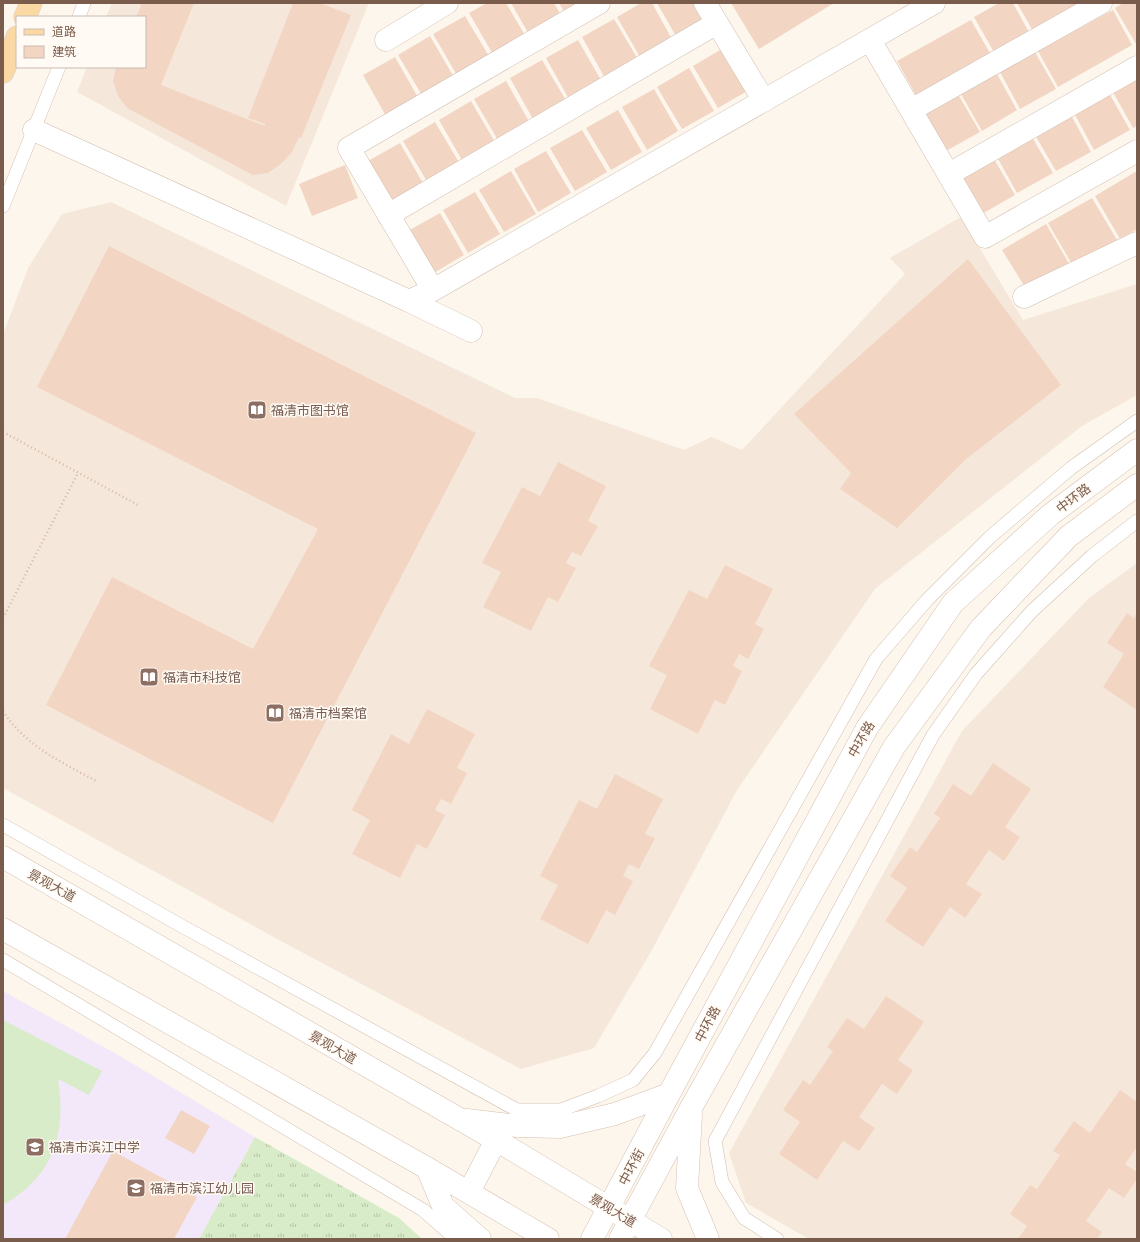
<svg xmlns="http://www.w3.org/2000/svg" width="1140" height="1242" font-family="'Roboto Condensed','Noto Sans SC',sans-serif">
	<defs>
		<pattern id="grass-tufts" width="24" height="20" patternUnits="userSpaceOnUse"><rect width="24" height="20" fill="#d8ecc9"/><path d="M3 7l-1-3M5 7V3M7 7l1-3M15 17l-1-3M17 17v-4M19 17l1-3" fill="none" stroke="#b4c2a5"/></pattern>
	</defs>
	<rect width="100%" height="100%" fill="#fdf6ec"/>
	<path fill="#f5e8da" d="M 112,3 L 369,3 L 286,206 L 77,92 L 87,67 L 145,67 L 145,17 L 106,17 Z
		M 111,202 L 515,398 L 537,398 L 684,450 L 711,437 L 742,450 L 905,274 L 890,258 L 961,217 L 1023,320 L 1137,284 L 1137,395 L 1082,426 L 875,589 L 737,790 L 652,950 L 594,1048 L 521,1069 L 279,940 L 3,788 L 3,335 L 28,268 L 62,214 Z
		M 1137,563 L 1137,1239 L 809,1239 L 746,1203 L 729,1153 L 962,731 L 1089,598 Z"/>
	<path fill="#f3e8fa" d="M 3,991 L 118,1055 L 255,1137 L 199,1239 L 3,1239 Z"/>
	<path fill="url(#grass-tufts)" d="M 255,1137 L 399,1218 L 422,1239 L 199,1239 Z"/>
	<path fill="#d8ecc9" d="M 3,1020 L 102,1071 L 89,1095 L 58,1079 C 67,1134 53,1177 3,1205 Z"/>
	<path fill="#f3d5c3" d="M 142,3 L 194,3 L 161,85 L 265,126 L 265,124 L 248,118 L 293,3 L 320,3 L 351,15 L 301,138 L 299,137 L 292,152 L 282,163 L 268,173 L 253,175 L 127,108 L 118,96 L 113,81 L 116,67 L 145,67 L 145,17 L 136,17 Z
		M 487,3 L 506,3 L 526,37 L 494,56 L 469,13 Z
		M 511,3 L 554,3 L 562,17 L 530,36 Z
		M 559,3 L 586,3 L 566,15 Z
		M 641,3 L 652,3 L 673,41 L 641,59 L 617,17 Z
		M 657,3 L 700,3 L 710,20 L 677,38 Z
		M 731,3 L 834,3 L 759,49 Z
		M 999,3 L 1013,3 L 1030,34 L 995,54 L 974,17 Z
		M 1017,3 L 1083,3 L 1033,31 Z
		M 1123,3 L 1137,3 L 1137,43 L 1136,44 L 1115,8 Z
		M 1113,10 L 1132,45 L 1058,87 L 1038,51 Z
		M 465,16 L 490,58 L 458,77 L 433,34 Z
		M 614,19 L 639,61 L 606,80 L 582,37 Z
		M 971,20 L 991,55 L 917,97 L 897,61 Z
		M 430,36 L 455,79 L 423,97 L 398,55 Z
		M 578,40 L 602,82 L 570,101 L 546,58 Z
		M 725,47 L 749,90 L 718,108 L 693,66 Z
		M 1035,52 L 1056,89 L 1020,109 L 1000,72 Z
		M 395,57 L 419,99 L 387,118 L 363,75 Z
		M 542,60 L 567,102 L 534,121 L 510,78 Z
		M 689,68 L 714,111 L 682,129 L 657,87 Z
		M 997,74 L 1017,110 L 982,131 L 961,94 Z
		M 1137,78 L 1137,126 L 1133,128 L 1113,92 Z
		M 506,81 L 530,123 L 499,142 L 474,99 Z
		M 654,89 L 678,131 L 647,150 L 622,107 Z
		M 1109,93 L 1130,130 L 1094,150 L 1074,113 Z
		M 959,96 L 980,132 L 944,152 L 923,116 Z
		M 471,101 L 496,144 L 463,162 L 439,120 Z
		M 618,110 L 642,152 L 611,170 L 586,128 Z
		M 1071,115 L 1091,152 L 1056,171 L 1035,135 Z
		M 435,122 L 460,164 L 428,183 L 403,141 Z
		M 582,130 L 607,172 L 575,191 L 550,148 Z
		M 1032,137 L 1053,173 L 1017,193 L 997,157 Z
		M 400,143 L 424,185 L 392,203 L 368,161 Z
		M 546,151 L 571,193 L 538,212 L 514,169 Z
		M 994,159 L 1015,195 L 980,215 L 959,179 Z
		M 345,165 L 358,198 L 312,216 L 299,184 Z
		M 511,171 L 536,214 L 504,232 L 479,190 Z
		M 1137,171 L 1137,229 L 1120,239 L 1095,196 Z
		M 475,192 L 500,234 L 468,253 L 443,210 Z
		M 1092,198 L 1117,240 L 1073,266 L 1048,223 Z
		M 440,213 L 464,255 L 432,274 L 408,231 Z
		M 1046,224 L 1071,267 L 1028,292 L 1002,250 Z
		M 109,246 L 476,433 L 273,823 L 46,705 L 112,577 L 253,649 L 318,529 L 37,387 Z
		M 968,259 L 1061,385 L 965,460 L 897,528 L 840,489 L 851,473 L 794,414 Z
		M 558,462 L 606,486 L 588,521 L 598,526 L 581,556 L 572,552 L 566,563 L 576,568 L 558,602 L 548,597 L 531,631 L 483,607 L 501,572 L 482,563 L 522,487 L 540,496 Z
		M 725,565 L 773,589 L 755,624 L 764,629 L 748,659 L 739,654 L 733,666 L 742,671 L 725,705 L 715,700 L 698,734 L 650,709 L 667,675 L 649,666 L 689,590 L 707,599 Z
		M 1127,613 L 1134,618 L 1137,613 L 1137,710 L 1103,687 L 1124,654 L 1107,643 Z
		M 427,709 L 475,734 L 457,768 L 467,773 L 451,804 L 441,799 L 435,810 L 445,815 L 427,849 L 417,844 L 400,878 L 352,854 L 370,820 L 352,810 L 391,734 L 409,744 Z
		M 993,763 L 1031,789 L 1005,827 L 1020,837 L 1004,861 L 989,850 L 966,884 L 982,894 L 965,918 L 950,907 L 923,947 L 885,921 L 907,888 L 890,876 L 910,847 L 917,852 L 940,818 L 934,814 L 953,784 L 971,796 Z
		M 615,774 L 663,799 L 645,834 L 655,838 L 639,869 L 629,864 L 623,876 L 633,881 L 615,915 L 606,910 L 588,944 L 540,919 L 558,885 L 540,876 L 579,800 L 597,809 Z
		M 886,996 L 924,1022 L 898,1060 L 913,1070 L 897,1094 L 882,1084 L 859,1117 L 875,1128 L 859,1151 L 843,1141 L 817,1180 L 779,1154 L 800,1122 L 783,1110 L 803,1080 L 810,1085 L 833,1051 L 827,1047 L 847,1018 L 864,1029 Z
		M 1120,1090 L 1137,1102 L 1137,1147 L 1125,1164 L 1137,1172 L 1137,1179 L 1124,1198 L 1109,1188 L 1086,1221 L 1102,1232 L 1097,1239 L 1018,1239 L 1027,1226 L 1010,1214 L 1030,1185 L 1037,1189 L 1060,1155 L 1053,1151 L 1074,1121 L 1090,1133 Z
		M 181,1110 L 210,1126 L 194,1154 L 165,1138 Z
		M 113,1151 L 197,1197 L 174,1239 L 65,1239 Z"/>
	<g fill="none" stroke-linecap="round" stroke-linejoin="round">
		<g stroke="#d1beb0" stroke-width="14">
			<path id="lane" d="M 79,17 L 84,3
				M 3,206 L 59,67
				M 3,825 L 180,925 L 517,1110 L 561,1110 L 598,1096 L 633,1080 L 655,1053 L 876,659 L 927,600 L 990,537 L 1071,468 L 1137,421
				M 3,960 L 423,1210 L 456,1239
				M 777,1239 L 744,1218 L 722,1182 L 715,1141 L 933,735 L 976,674 L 1032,611 L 1092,556 L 1137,521"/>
		</g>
		<g stroke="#d1beb0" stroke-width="23">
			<path id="street" d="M 705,3 L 764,101
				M 386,40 L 447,3
				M 870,40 L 985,237 L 1137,151
				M 911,110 L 1101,3
				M 34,130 L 409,301 L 471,331
				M 949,174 L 1137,67
				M 388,215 L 717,23
				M 433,290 L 349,148 L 599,3
				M 1024,297 L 1137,243
				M 409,301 L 433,290 L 934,3"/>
		</g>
		<g stroke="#d6c0b0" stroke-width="23">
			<path id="secondary" d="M 3,857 L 496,1140 L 661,1239
				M 3,929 L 427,1168 L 548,1239
				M 691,1114 L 687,1188 L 708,1239
				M 467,1120 L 517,1126 L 560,1127 L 615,1114 L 669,1094
				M 427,1168 L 443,1206 L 480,1239
				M 469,1192 L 496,1140
				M 592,1239 L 669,1094 L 867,728 L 953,603 L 1050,515 L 1137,450
				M 620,1239 L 692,1106 L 894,747 L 981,628 L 1069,536 L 1137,485"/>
		</g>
		<g stroke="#dad1cd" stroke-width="23">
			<path id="primary" d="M 25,17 L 31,3
				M 3,72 L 17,37"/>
		</g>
		<path stroke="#d9b8a5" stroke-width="2.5" stroke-dasharray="1 3" stroke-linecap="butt" d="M 3,432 L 138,505
			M 3,618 L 78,473
			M 3,711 C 25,746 63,763 98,782"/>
		<use href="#lane" stroke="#fff" stroke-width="13"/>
		<use href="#street" stroke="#fff" stroke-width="22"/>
		<use href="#secondary" stroke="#fff" stroke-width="22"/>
		<use href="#primary" stroke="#fbd9a5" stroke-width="22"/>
	</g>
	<defs>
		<g id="library-square" transform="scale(1)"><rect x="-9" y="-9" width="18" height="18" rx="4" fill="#8d6e63" stroke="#fffaf3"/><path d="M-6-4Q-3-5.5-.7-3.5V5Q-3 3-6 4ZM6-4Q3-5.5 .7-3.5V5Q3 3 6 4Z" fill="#fff"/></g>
		<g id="school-square" transform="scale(1)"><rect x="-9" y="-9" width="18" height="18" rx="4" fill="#8d6e63" stroke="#fffaf3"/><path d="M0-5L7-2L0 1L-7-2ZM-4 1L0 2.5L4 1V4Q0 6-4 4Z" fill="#fff"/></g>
	</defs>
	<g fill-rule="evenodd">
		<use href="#library-square" x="257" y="410"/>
		<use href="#library-square" x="149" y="677"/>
		<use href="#library-square" x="275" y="713"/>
		<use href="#school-square" x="35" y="1147"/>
		<use href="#school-square" x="136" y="1188"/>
	</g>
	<g text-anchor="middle" stroke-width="3" stroke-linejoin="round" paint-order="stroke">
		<g font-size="13" fill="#785e54" stroke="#fffaf3" text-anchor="start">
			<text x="271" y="415">福清市图书馆</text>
			<text x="163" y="682">福清市科技馆</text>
			<text x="289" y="718">福清市档案馆</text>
			<text x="49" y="1152">福清市滨江中学</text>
			<text x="150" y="1193">福清市滨江幼儿园</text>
		</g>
		<g font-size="13" fill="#7a5c4d" stroke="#fffaf3">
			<text transform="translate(1073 498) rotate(-37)" y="5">中环路</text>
			<text transform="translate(861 739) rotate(-60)" y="5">中环路</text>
			<text transform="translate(52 885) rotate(29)" y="5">景观大道</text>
			<text transform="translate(707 1024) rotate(-62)" y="5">中环路</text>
			<text transform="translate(333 1047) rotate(30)" y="5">景观大道</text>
			<text transform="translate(631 1167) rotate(-62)" y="5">中环街</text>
			<text transform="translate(613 1210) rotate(31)" y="5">景观大道</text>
		</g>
	</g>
	<rect width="1140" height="1242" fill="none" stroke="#7a5c4d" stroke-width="8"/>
	<rect x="16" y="16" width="130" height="52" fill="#fffaf3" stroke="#cabbb1"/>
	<rect x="24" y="29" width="20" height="6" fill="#fbd9a5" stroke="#cabbb1"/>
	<text x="52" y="36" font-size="12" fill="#7a5c4d">道路</text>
	<rect x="24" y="46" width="20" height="12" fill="#f3d5c3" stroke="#cabbb1"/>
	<text x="52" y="56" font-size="12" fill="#7a5c4d">建筑</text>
</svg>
